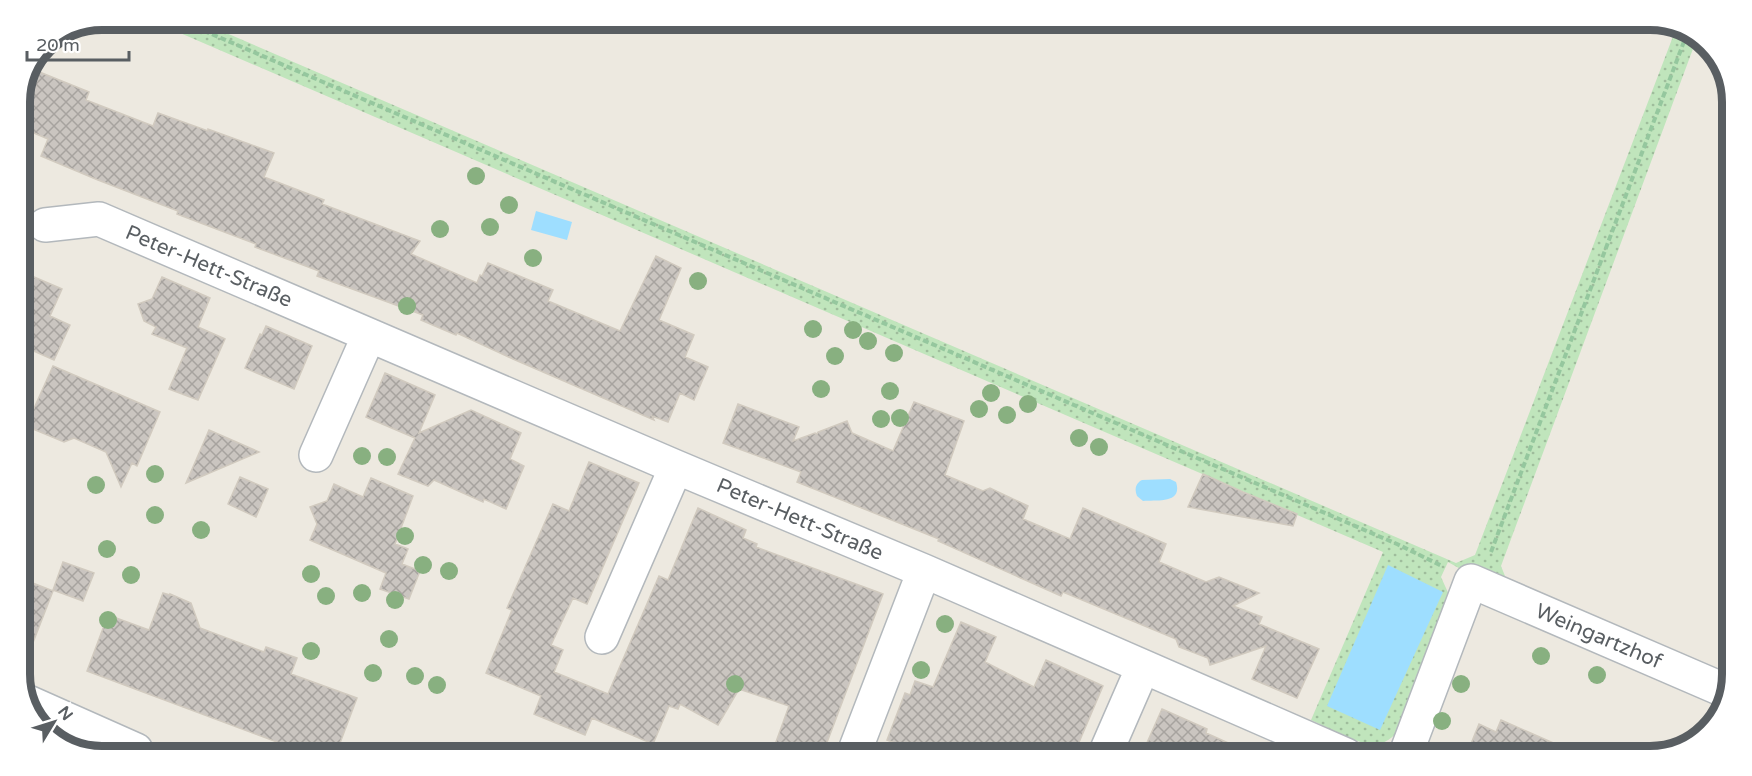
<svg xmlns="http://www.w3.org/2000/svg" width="1752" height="776" font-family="'Varela Round',sans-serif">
	<defs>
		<pattern id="grass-dots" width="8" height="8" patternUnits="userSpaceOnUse" patternTransform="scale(1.5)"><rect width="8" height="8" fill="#c0e5bc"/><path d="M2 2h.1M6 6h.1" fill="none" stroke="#9fbd9c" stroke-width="1.8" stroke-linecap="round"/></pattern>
		<pattern id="building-cross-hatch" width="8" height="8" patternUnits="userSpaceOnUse" patternTransform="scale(1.5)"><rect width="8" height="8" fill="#cac5c0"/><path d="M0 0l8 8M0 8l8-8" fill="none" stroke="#a7a39f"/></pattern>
	</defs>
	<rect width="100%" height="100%" fill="#ede9e0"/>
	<path fill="url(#grass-dots)" d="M 150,20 L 196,20 L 1456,563 L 1475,555 L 1677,26 L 1682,26 L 1697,38 L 1501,566 L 1509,586 L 1464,571 L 1448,562 L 1441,577 L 1450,597 L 1396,734 C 1390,739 1383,744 1375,745 C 1359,745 1327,727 1311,720 L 1383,552 Z"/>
	<path fill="#9edeff" d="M 536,211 L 572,222 L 567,240 L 531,230 Z
		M 1170,479 L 1176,482 C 1183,504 1157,500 1143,501 L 1137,496 C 1134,489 1136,483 1142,480 Z
		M 1388,565 L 1443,592 L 1380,730 L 1327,706 Z"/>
	<path fill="url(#building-cross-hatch)" stroke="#d1cabf" stroke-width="1.5" d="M 32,69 L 89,92 L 86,100 L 153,126 L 158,113 L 208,131 L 208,129 L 274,153 L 264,177 L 324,200 L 322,204 L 420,241 L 411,254 L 477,283 L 480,275 L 482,276 L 488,263 L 553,290 L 548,301 L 620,331 L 656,256 L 681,268 L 659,320 L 694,335 L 685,357 L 708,367 L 694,400 L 680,393 L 668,422 L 652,416 L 654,420 L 513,359 L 457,333 L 456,335 L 421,320 L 423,315 L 317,276 L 319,271 L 255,247 L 256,244 L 177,214 L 178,211 L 98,180 L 41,156 L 48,139 L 20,127 L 20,97 Z
		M 20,271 L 62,289 L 50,316 L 70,325 L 54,360 L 20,345 Z
		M 162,277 L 210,298 L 198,327 L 225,339 L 198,400 L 169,389 L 187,348 L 152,334 L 156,327 L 144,321 L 138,304 L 152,299 Z
		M 266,326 L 312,346 L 294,389 L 245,368 L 260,334 L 262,335 Z
		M 53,366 L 160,412 L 137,466 L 132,463 L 121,487 L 106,452 L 74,438 L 64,442 L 26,426 Z
		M 385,373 L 435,395 L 419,433 L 471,410 L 521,433 L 510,459 L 524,466 L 506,509 L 484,499 L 483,502 L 434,480 L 428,486 L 398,474 L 415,438 L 366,417 Z
		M 914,402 L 964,421 L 945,475 L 983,491 L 990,488 L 1028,506 L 1023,519 L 1070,539 L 1083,508 L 1166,544 L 1159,562 L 1206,582 L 1219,577 L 1259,593 L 1233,606 L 1262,617 L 1259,624 L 1319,649 L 1297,698 L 1252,679 L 1266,646 L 1210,665 L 1208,658 L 1179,647 L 1176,639 L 1063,592 L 1061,596 L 938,541 L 939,539 L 797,482 L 801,472 L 723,443 L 738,404 L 799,427 L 793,441 L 815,433 L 817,434 L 818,432 L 847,421 L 852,433 L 893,451 Z
		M 209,430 L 259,452 L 186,483 L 203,444 Z
		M 589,462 L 639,483 L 587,604 L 573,598 L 551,645 L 563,650 L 554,672 L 608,694 L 659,576 L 668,580 L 698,508 L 746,530 L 743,538 L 757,544 L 756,547 L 883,594 L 823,753 L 772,753 L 789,706 L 739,689 L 718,725 L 680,704 L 678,709 L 669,706 L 653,744 L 592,718 L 585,735 L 534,714 L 541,696 L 486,673 L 512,610 L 507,608 L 553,504 L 569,511 Z
		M 1203,474 L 1243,492 L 1297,514 L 1293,526 L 1188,507 Z
		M 240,477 L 268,489 L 256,517 L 228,504 Z
		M 371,478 L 413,496 L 395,544 L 408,549 L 402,564 L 420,571 L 409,599 L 380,589 L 386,573 L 310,540 L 317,524 L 310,507 L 327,501 L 334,484 L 363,497 Z
		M 63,562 L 94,573 L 83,601 L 53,590 Z
		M 20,578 L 53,591 L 22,671 L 20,671 Z
		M 163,593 L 170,595 L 170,594 L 191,603 L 200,628 L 264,652 L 266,647 L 297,658 L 291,674 L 357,698 L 337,751 L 301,751 L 87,671 L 108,615 L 149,630 Z
		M 961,622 L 996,637 L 985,662 L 1034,687 L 1046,660 L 1103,686 L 1074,754 L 924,754 L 887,740 L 905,693 L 910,695 L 915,681 L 933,687 Z
		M 1162,709 L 1207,729 L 1206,733 L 1255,755 L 1142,754 Z
		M 1501,720 L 1583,756 L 1466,756 L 1479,724 L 1496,732 Z"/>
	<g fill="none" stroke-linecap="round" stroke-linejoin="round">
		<g stroke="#b3b8bc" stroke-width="36">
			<path id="minor" d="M 45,225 L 99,219 L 676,467 L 924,571 L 1346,755
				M 316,455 L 369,335
				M 602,637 L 676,467
				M 28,702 L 136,750
				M 854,753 L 924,571
				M 1105,754 L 1143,667
				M 1405,756 L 1471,581 L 1726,691"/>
		</g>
		<path stroke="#95c79e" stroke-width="4" stroke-dasharray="6 3" stroke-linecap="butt" d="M 179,20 L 1397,544 L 1442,566
			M 1491,552 L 1688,31"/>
		<use href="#minor" stroke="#fff" stroke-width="33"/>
	</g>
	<g fill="#88b080">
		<circle cx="476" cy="176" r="9"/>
		<circle cx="509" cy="205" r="9"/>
		<circle cx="490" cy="227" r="9"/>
		<circle cx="440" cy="229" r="9"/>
		<circle cx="533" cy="258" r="9"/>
		<circle cx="698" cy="281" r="9"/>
		<circle cx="407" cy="306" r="9"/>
		<circle cx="813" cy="329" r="9"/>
		<circle cx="853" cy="330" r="9"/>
		<circle cx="868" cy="341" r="9"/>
		<circle cx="894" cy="353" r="9"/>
		<circle cx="835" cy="356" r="9"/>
		<circle cx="821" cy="389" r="9"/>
		<circle cx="890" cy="391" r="9"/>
		<circle cx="991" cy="393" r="9"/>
		<circle cx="1028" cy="404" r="9"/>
		<circle cx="979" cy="409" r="9"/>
		<circle cx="1007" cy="415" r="9"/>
		<circle cx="900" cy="418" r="9"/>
		<circle cx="881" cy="419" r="9"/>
		<circle cx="1079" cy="438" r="9"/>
		<circle cx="1099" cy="447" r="9"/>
		<circle cx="362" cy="456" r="9"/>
		<circle cx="387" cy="457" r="9"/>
		<circle cx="155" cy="474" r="9"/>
		<circle cx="96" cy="485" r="9"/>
		<circle cx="155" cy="515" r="9"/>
		<circle cx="201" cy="530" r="9"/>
		<circle cx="405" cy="536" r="9"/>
		<circle cx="107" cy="549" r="9"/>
		<circle cx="423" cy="565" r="9"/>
		<circle cx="449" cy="571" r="9"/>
		<circle cx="311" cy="574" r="9"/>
		<circle cx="131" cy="575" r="9"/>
		<circle cx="362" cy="593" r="9"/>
		<circle cx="326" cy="596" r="9"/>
		<circle cx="395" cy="600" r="9"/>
		<circle cx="108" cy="620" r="9"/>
		<circle cx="945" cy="624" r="9"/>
		<circle cx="389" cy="639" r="9"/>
		<circle cx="311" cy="651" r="9"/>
		<circle cx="1541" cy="656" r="9"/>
		<circle cx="921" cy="670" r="9"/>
		<circle cx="373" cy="673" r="9"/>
		<circle cx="1597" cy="675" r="9"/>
		<circle cx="415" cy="676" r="9"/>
		<circle cx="735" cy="684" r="9"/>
		<circle cx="1461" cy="684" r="9"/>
		<circle cx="437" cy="685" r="9"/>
		<circle cx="1442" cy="721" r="9"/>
	</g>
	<g text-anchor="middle" stroke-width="6" stroke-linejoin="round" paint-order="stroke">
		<g font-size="21" fill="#595e62" stroke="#fff">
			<text transform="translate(209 266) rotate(23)" y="7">Peter-Hett-Straße</text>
			<text transform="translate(800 519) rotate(23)" y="7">Peter-Hett-Straße</text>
			<text transform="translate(1599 636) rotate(23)" y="7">Weingartzhof</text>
		</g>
	</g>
	<path d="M0 0H1752V776H0ZM102 30H1650A72 72 0 0 1 1722 102V674A72 72 0 0 1 1650 746H102A72 72 0 0 1 30 674V102A72 72 0 0 1 102 30Z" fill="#fff" fill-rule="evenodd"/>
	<path fill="none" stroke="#595e62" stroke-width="8" d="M102 30H1650A72 72 0 0 1 1722 102V674A72 72 0 0 1 1650 746H102A72 72 0 0 1 30 674V102A72 72 0 0 1 102 30Z"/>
	<g transform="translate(54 722) rotate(52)" stroke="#ffffff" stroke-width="4.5" paint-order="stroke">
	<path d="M0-4.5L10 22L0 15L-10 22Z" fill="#595e62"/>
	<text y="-9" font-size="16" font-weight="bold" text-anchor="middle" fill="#595e62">N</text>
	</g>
	<path d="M27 51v9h102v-9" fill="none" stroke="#595e62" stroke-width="3"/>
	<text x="36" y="51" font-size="18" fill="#595e62" stroke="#ffffff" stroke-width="4.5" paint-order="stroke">20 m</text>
</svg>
